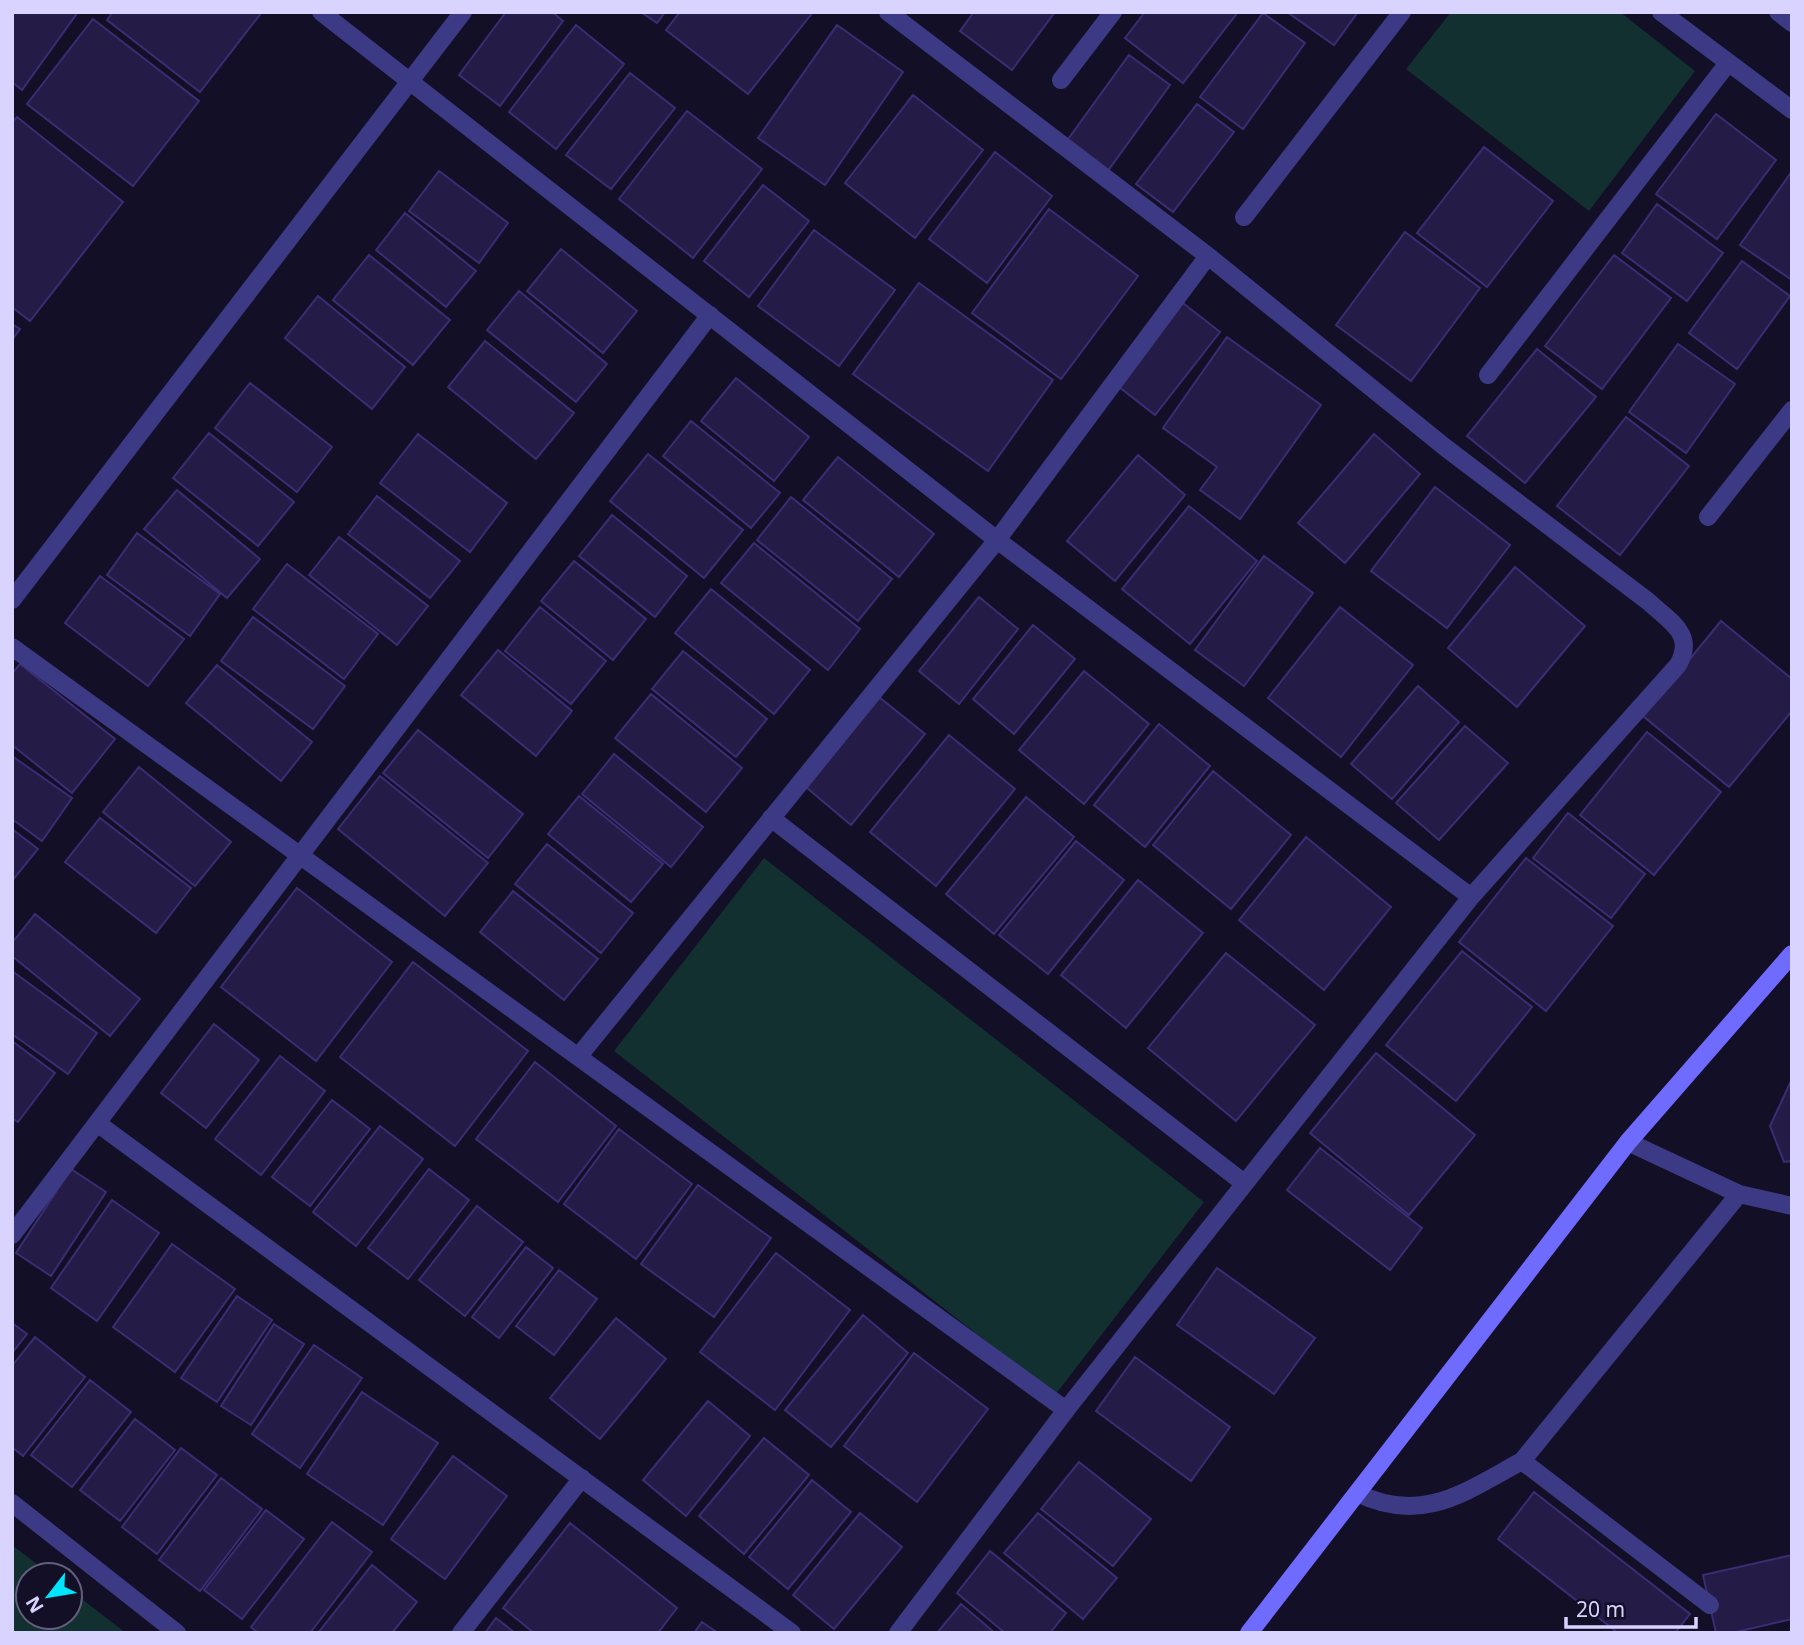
<svg xmlns="http://www.w3.org/2000/svg" width="1804" height="1645" font-family="'Noto Sans',sans-serif">
	<rect width="100%" height="100%" fill="#130f26"/>
	<path fill="#12302f" d="M 1451,12 L 1620,12 L 1695,71 L 1589,211 L 1406,69 Z
		M 764,858 L 1204,1202 L 1055,1395 L 614,1051 Z
		M 12,1545 L 51,1575 L 28,1575 L 28,1617 L 70,1617 L 70,1590 L 126,1633 L 12,1633 Z"/>
	<path fill="#241b47" stroke="#3b2d73" stroke-width="2" d="M 12,12 L 78,12 L 22,90 L 12,82 Z
		M 113,12 L 262,12 L 200,92 L 107,20 Z
		M 506,12 L 552,12 L 563,21 L 500,106 L 459,75 Z
		M 641,12 L 665,12 L 657,23 Z
		M 680,12 L 813,12 L 748,94 L 666,30 Z
		M 974,12 L 1055,12 L 1012,70 L 960,31 Z
		M 1145,12 L 1238,12 L 1183,83 L 1125,38 Z
		M 1287,12 L 1358,12 L 1334,45 Z
		M 1263,13 L 1305,43 L 1243,129 L 1200,97 Z
		M 93,19 L 199,101 L 133,186 L 27,104 Z
		M 576,25 L 624,64 L 556,149 L 509,112 Z
		M 837,25 L 903,72 L 825,185 L 758,138 Z
		M 1129,55 L 1170,85 L 1107,172 L 1066,142 Z
		M 630,73 L 675,108 L 611,189 L 566,155 Z
		M 913,95 L 983,150 L 915,238 L 845,183 Z
		M 1197,104 L 1234,132 L 1173,212 L 1136,184 Z
		M 687,111 L 762,169 L 693,258 L 619,199 Z
		M 1716,114 L 1776,160 L 1717,239 L 1656,194 Z
		M 17,117 L 123,202 L 30,321 L 12,307 L 12,122 Z
		M 1484,147 L 1553,201 L 1487,287 L 1417,233 Z
		M 995,152 L 1052,196 L 987,283 L 929,239 Z
		M 439,171 L 508,223 L 479,263 L 409,211 Z
		M 1792,171 L 1792,280 L 1740,245 Z
		M 763,185 L 809,221 L 749,297 L 704,261 Z
		M 1657,204 L 1723,253 L 1687,301 L 1622,253 Z
		M 1049,209 L 1138,276 L 1061,379 L 972,313 Z
		M 405,213 L 476,271 L 446,307 L 376,250 Z
		M 814,230 L 895,290 L 839,366 L 758,306 Z
		M 1405,232 L 1480,288 L 1411,381 L 1336,325 Z
		M 561,249 L 637,311 L 603,353 L 527,291 Z
		M 369,255 L 450,320 L 413,365 L 333,300 Z
		M 1614,255 L 1671,298 L 1602,389 L 1545,346 Z
		M 1742,261 L 1790,296 L 1737,369 L 1689,333 Z
		M 919,283 L 1053,380 L 988,471 L 853,374 Z
		M 519,291 L 607,364 L 576,402 L 487,330 Z
		M 318,296 L 405,367 L 372,409 L 285,338 Z
		M 1179,300 L 1220,332 L 1155,415 L 1114,383 Z
		M 12,324 L 20,329 L 12,340 Z
		M 1227,337 L 1321,405 L 1240,519 L 1200,490 L 1217,467 L 1163,428 Z
		M 485,341 L 574,413 L 536,459 L 448,387 Z
		M 1678,344 L 1735,384 L 1686,453 L 1629,412 Z
		M 1537,349 L 1596,397 L 1525,483 L 1467,436 Z
		M 736,378 L 809,437 L 774,481 L 701,421 Z
		M 250,383 L 332,447 L 297,492 L 215,428 Z
		M 1626,417 L 1689,466 L 1620,555 L 1557,506 Z
		M 691,421 L 780,493 L 751,528 L 663,456 Z
		M 209,433 L 294,502 L 258,546 L 173,478 Z
		M 418,434 L 507,503 L 470,552 L 380,483 Z
		M 1374,434 L 1420,474 L 1345,563 L 1298,523 Z
		M 648,454 L 743,530 L 704,578 L 610,501 Z
		M 1138,455 L 1185,495 L 1115,581 L 1067,541 Z
		M 838,457 L 934,534 L 899,577 L 803,500 Z
		M 1435,487 L 1510,545 L 1447,628 L 1371,571 Z
		M 177,490 L 260,559 L 227,598 L 144,529 Z
		M 377,496 L 460,561 L 430,598 L 348,534 Z
		M 791,497 L 892,579 L 858,621 L 757,540 Z
		M 1189,506 L 1257,561 L 1190,644 L 1122,589 Z
		M 612,515 L 687,576 L 655,617 L 579,556 Z
		M 137,533 L 220,594 L 190,636 L 107,575 Z
		M 339,537 L 428,606 L 397,645 L 309,575 Z
		M 754,543 L 860,629 L 828,670 L 721,583 Z
		M 1264,556 L 1313,593 L 1244,686 L 1195,650 Z
		M 574,561 L 646,619 L 613,660 L 541,601 Z
		M 287,564 L 378,634 L 344,679 L 253,609 Z
		M 1515,567 L 1585,626 L 1517,707 L 1448,648 Z
		M 100,576 L 184,639 L 148,686 L 65,623 Z
		M 711,589 L 810,670 L 774,714 L 675,633 Z
		M 979,597 L 1018,629 L 959,704 L 919,671 Z
		M 540,607 L 606,661 L 571,704 L 505,651 Z
		M 1340,607 L 1413,665 L 1341,757 L 1268,698 Z
		M 253,617 L 345,686 L 313,729 L 221,661 Z
		M 1721,621 L 1792,679 L 1792,711 L 1729,787 L 1643,716 Z
		M 1033,625 L 1075,659 L 1014,734 L 973,699 Z
		M 498,650 L 572,711 L 536,756 L 461,695 Z
		M 683,651 L 767,719 L 736,757 L 652,689 Z
		M 20,664 L 115,739 L 72,793 L 12,745 L 12,674 Z
		M 217,665 L 312,742 L 281,781 L 186,703 Z
		M 1084,671 L 1149,724 L 1084,804 L 1019,750 Z
		M 1418,686 L 1459,722 L 1392,799 L 1351,764 Z
		M 651,694 L 742,768 L 706,812 L 615,738 Z
		M 879,697 L 925,734 L 851,825 L 806,787 Z
		M 1159,724 L 1210,766 L 1145,847 L 1094,805 Z
		M 1465,726 L 1508,763 L 1439,840 L 1396,803 Z
		M 418,730 L 523,814 L 488,858 L 383,773 Z
		M 1647,732 L 1721,792 L 1654,875 L 1580,815 Z
		M 949,735 L 1015,789 L 936,886 L 870,832 Z
		M 614,754 L 703,827 L 671,867 L 582,794 Z
		M 12,756 L 72,798 L 42,841 L 12,819 Z
		M 139,767 L 231,842 L 195,886 L 103,812 Z
		M 1213,771 L 1291,835 L 1231,909 L 1153,845 Z
		M 380,776 L 488,863 L 445,916 L 338,829 Z
		M 579,796 L 663,864 L 631,902 L 548,834 Z
		M 1026,797 L 1074,837 L 994,934 L 946,894 Z
		M 1568,813 L 1645,874 L 1611,918 L 1533,858 Z
		M 100,818 L 191,888 L 156,933 L 65,862 Z
		M 12,829 L 38,849 L 12,881 Z
		M 1306,837 L 1391,907 L 1324,990 L 1239,920 Z
		M 1076,841 L 1124,880 L 1048,974 L 999,935 Z
		M 547,844 L 633,913 L 601,953 L 515,884 Z
		M 1526,858 L 1613,926 L 1546,1011 L 1459,942 Z
		M 1138,880 L 1203,933 L 1126,1028 L 1061,975 Z
		M 297,888 L 392,962 L 316,1061 L 221,987 Z
		M 513,891 L 598,959 L 564,1000 L 480,932 Z
		M 35,914 L 140,999 L 110,1036 L 12,956 L 12,943 Z
		M 1462,951 L 1532,1007 L 1456,1101 L 1386,1045 Z
		M 1226,953 L 1315,1025 L 1236,1121 L 1148,1048 Z
		M 413,962 L 528,1051 L 455,1146 L 340,1057 Z
		M 12,971 L 97,1033 L 68,1074 L 12,1034 Z
		M 214,1024 L 259,1060 L 206,1128 L 161,1093 Z
		M 12,1041 L 55,1073 L 18,1122 L 12,1118 Z
		M 1376,1053 L 1475,1135 L 1409,1215 L 1310,1133 Z
		M 280,1056 L 325,1091 L 261,1175 L 215,1139 Z
		M 535,1062 L 616,1126 L 558,1202 L 476,1139 Z
		M 1792,1079 L 1792,1161 L 1784,1162 L 1770,1126 Z
		M 332,1100 L 370,1129 L 310,1206 L 272,1177 Z
		M 380,1126 L 423,1159 L 356,1246 L 313,1212 Z
		M 619,1129 L 692,1184 L 636,1259 L 564,1204 Z
		M 1320,1148 L 1422,1228 L 1390,1270 L 1287,1190 Z
		M 71,1169 L 106,1192 L 51,1276 L 16,1253 Z
		M 429,1169 L 469,1200 L 408,1279 L 368,1248 Z
		M 698,1185 L 771,1238 L 714,1317 L 641,1264 Z
		M 112,1200 L 159,1233 L 97,1321 L 51,1288 Z
		M 477,1206 L 523,1242 L 465,1316 L 419,1280 Z
		M 172,1244 L 235,1289 L 175,1372 L 113,1327 Z
		M 526,1247 L 553,1268 L 499,1338 L 472,1317 Z
		M 776,1253 L 850,1310 L 775,1410 L 700,1352 Z
		M 1217,1268 L 1315,1338 L 1274,1394 L 1177,1325 Z
		M 559,1270 L 597,1299 L 554,1355 L 516,1326 Z
		M 237,1296 L 272,1320 L 217,1402 L 181,1378 Z
		M 863,1315 L 908,1353 L 831,1447 L 785,1410 Z
		M 616,1318 L 666,1359 L 600,1439 L 550,1398 Z
		M 12,1323 L 27,1334 L 12,1353 Z
		M 274,1324 L 304,1344 L 251,1425 L 221,1406 Z
		M 35,1337 L 85,1377 L 23,1456 L 12,1447 L 12,1366 Z
		M 314,1345 L 362,1378 L 300,1468 L 252,1434 Z
		M 914,1353 L 988,1409 L 917,1502 L 844,1446 Z
		M 1135,1357 L 1230,1427 L 1191,1481 L 1096,1411 Z
		M 90,1380 L 131,1412 L 72,1487 L 31,1455 Z
		M 362,1392 L 438,1443 L 383,1525 L 307,1474 Z
		M 708,1401 L 750,1436 L 686,1516 L 643,1480 Z
		M 135,1419 L 175,1450 L 120,1521 L 80,1490 Z
		M 764,1438 L 809,1475 L 744,1554 L 699,1516 Z
		M 181,1448 L 217,1475 L 157,1554 L 122,1527 Z
		M 453,1456 L 507,1496 L 445,1579 L 391,1539 Z
		M 1079,1462 L 1151,1519 L 1113,1566 L 1041,1509 Z
		M 221,1478 L 262,1509 L 200,1591 L 159,1560 Z
		M 812,1480 L 851,1512 L 788,1589 L 749,1557 Z
		M 1534,1492 L 1690,1614 L 1675,1633 L 1618,1633 L 1498,1539 Z
		M 266,1510 L 304,1539 L 242,1619 L 204,1590 Z
		M 860,1513 L 902,1547 L 834,1629 L 793,1595 Z
		M 1038,1513 L 1117,1578 L 1083,1619 L 1004,1553 Z
		M 332,1522 L 372,1552 L 310,1633 L 258,1633 L 251,1627 Z
		M 570,1523 L 677,1608 L 658,1633 L 534,1633 L 503,1608 Z
		M 990,1551 L 1066,1613 L 1050,1633 L 1005,1633 L 957,1593 Z
		M 1792,1555 L 1792,1619 L 1732,1633 L 1716,1633 L 1703,1575 Z
		M 372,1565 L 417,1602 L 392,1633 L 318,1633 Z
		M 961,1604 L 995,1633 L 937,1633 Z
		M 496,1618 L 515,1633 L 485,1633 Z
		M 702,1622 L 718,1633 L 694,1633 Z"/>
	<g fill="none" stroke-linecap="round" stroke-linejoin="round">
		<path stroke="#3d3a85" stroke-width="18" d="M 321,12 L 997,540 L 1471,897
			M 888,12 L 1208,256 L 1446,448 L 1649,602 C 1669,621 1696,634 1678,665 L 1471,897 L 1066,1410 L 898,1633
			M 1661,12 L 1792,110
			M 1778,12 L 1792,23
			M 1061,80 L 1113,12
			M 1244,217 L 1402,12
			M 1488,375 L 1728,63
			M 1708,517 L 1792,410
			M 12,600 L 463,12
			M 12,647 L 1066,1410
			M 771,818 L 1244,1183
			M 578,1057 L 997,540 L 1208,256
			M 97,1123 L 792,1633
			M 1628,1142 L 1739,1194 L 1792,1206
			M 12,1235 L 710,315
			M 1522,1461 L 1739,1194
			M 1357,1493 C 1422,1525 1465,1492 1522,1461 L 1710,1605
			M 12,1503 L 177,1633
			M 461,1633 L 582,1478"/>
		<path stroke="#6f6bff" stroke-width="18" d="M 1249,1633 L 1628,1142 L 1792,954"/>
	</g>
	<rect width="1804" height="1645" fill="none" stroke="#d9d4ff" stroke-width="28"/>
	<g transform="translate(49 1596) rotate(239)"><circle r="33" fill="#130f26" stroke="#625e7d" stroke-width="2"/>
	<path d="M0-5L12 26L0 18L-12 26Z" fill="#00e5ff"/>
	<text y="-10" font-size="19" font-weight="bold" text-anchor="middle" fill="#d9d4ff">N</text>
	</g>
	<path d="M1566 1617v10h130v-10" fill="none" stroke="#d9d4ff" stroke-width="3.5"/>
	<text x="1576" y="1617" font-size="21" fill="#d9d4ff" stroke="#130f26" stroke-width="5" paint-order="stroke">20 m</text>
</svg>
